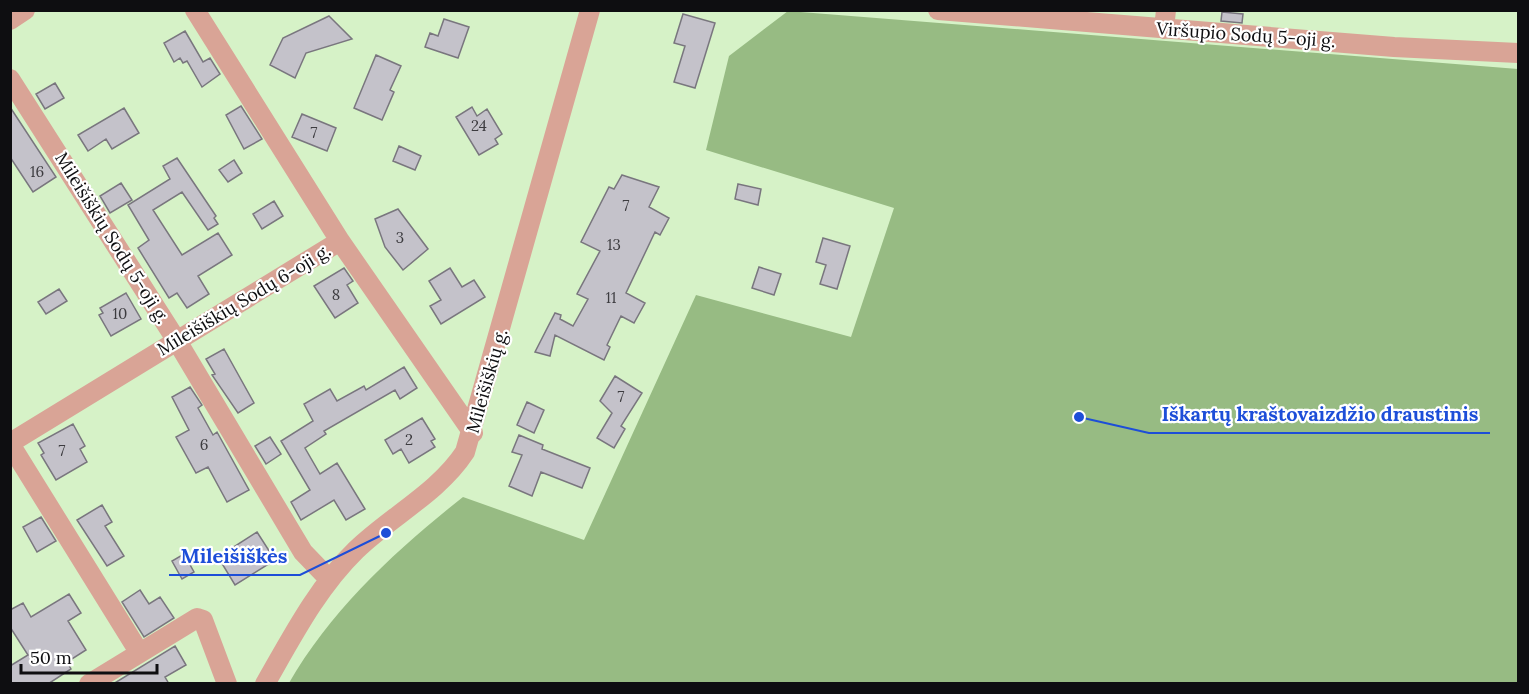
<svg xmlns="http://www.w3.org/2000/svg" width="1529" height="694" font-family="Lora,serif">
	<rect width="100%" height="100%" fill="#f4f4fc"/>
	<path fill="#d6f2c7" d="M 10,11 L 1518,11 L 1518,683 L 11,683 Z"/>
	<path fill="#97bb83" d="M 788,11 L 1518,69 L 1518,683 L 289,683 C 331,610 397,549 463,497 L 584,540 L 696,295 L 851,337 L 894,208 L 706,150 L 729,56 Z"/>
	<path fill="#c4c2ca" stroke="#79767e" stroke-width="1.5" d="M 1222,12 L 1243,14 L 1242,23 L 1221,21 Z
		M 683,14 L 715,23 L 695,88 L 674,82 L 685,46 L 674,43 Z
		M 329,16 L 352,39 L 306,53 L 295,78 L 270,65 L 283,38 Z
		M 444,19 L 469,27 L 458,58 L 425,47 L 430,33 L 438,36 Z
		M 185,31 L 203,62 L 210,58 L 220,74 L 202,87 L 187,61 L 183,63 L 180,58 L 174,62 L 164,43 Z
		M 376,55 L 401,66 L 390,90 L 394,92 L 382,120 L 354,108 Z
		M 55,83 L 64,98 L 45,109 L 36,94 Z
		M 241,106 L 262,139 L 244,149 L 226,115 Z
		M 10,107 L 56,177 L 33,192 L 10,157 Z
		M 472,107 L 477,116 L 487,109 L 502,134 L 495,139 L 498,144 L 479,155 L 456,117 Z
		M 124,108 L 139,133 L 112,149 L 106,139 L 88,151 L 78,135 Z
		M 302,114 L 336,128 L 327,151 L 292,137 Z
		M 399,146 L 421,156 L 415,170 L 393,161 Z
		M 177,158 L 216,216 L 214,218 L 218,224 L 208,230 L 182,192 L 153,210 L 182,255 L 218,233 L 232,255 L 198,276 L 209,294 L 187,308 L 177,293 L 169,298 L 138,248 L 149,240 L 128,205 L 170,179 L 163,166 Z
		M 234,160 L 242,173 L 228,182 L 219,170 Z
		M 622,175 L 659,187 L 649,207 L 669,218 L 660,235 L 655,232 L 626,293 L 645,303 L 634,323 L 621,316 L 607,345 L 610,347 L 604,360 L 555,335 L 550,356 L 535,352 L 555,313 L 561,315 L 560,319 L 573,326 L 588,299 L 577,294 L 600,251 L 581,242 L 609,187 L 614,189 Z
		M 121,183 L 132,200 L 110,213 L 100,196 Z
		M 738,184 L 761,189 L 758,205 L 735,199 Z
		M 274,201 L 283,216 L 262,229 L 253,214 Z
		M 398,209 L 428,249 L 403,270 L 385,247 L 375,219 Z
		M 823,238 L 850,246 L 837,289 L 820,284 L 826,265 L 816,262 Z
		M 759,267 L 781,274 L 774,295 L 752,288 Z
		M 344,268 L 353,281 L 347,285 L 358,303 L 335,318 L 314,286 Z
		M 450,268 L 462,287 L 474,280 L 485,297 L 441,324 L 430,306 L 441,300 L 429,281 Z
		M 59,289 L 67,301 L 46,314 L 38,302 Z
		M 126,293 L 141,319 L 111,336 L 99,315 L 103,313 L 100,308 Z
		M 224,349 L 254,403 L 238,413 L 212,375 L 215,374 L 206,359 Z
		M 404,367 L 417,388 L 400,399 L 395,390 L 324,431 L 326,434 L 305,448 L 320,474 L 337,463 L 365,509 L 346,520 L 334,500 L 301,520 L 291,502 L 310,490 L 281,441 L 313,421 L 304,404 L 330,389 L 337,401 L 364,386 L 366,390 Z
		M 615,376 L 642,393 L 621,426 L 625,429 L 614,448 L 597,438 L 612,413 L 600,401 Z
		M 190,387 L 202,405 L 198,408 L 213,435 L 217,432 L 249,490 L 227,502 L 208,467 L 196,473 L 176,437 L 189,430 L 172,397 Z
		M 527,402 L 544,410 L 534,433 L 517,425 Z
		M 422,418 L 435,439 L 431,441 L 435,447 L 409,463 L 401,449 L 393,454 L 385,440 Z
		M 73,424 L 85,446 L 80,449 L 87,462 L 56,480 L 41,455 L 44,453 L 38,443 Z
		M 519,435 L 543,445 L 542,449 L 590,468 L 582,488 L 541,472 L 532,496 L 509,486 L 522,455 L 512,452 Z
		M 270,437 L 281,454 L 266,464 L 255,446 Z
		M 102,505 L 112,522 L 105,526 L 124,556 L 107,566 L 77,520 Z
		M 41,517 L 56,541 L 37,552 L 23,527 Z
		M 257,532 L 275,560 L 235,585 L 218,557 Z
		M 184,554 L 194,572 L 182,579 L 172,561 Z
		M 140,590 L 149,604 L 160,597 L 174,618 L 144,637 L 122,602 Z
		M 69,594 L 81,613 L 68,621 L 86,650 L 67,662 L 71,669 L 48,684 L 10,684 L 10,666 L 28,655 L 10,627 L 10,610 L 23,603 L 31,617 Z
		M 175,646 L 186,665 L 165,677 L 169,684 L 113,684 Z"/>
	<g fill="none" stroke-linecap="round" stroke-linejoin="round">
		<path stroke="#d9a496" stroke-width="20" d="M 195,10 L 340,241
			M 938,10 L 1394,47 L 1518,53
			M 10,20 L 25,10
			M 1164,29 L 1166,10
			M 10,79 L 177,341 L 303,552 L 329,579
			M 10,443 L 340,241 L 473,433
			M 10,444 L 139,652
			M 89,684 L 197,618 L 203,620 L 227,684
			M 265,684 C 292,637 317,588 356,550 C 391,516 438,493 465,452 L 590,10"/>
	</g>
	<g text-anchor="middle" stroke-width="4.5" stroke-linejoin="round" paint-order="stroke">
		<g font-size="15" fill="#3c3b3f">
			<text x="479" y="131">24</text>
			<text x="314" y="138">7</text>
			<text x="37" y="177">16</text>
			<text x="626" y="211">7</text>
			<text x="400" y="243">3</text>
			<text x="614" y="250">13</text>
			<text x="336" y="300">8</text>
			<text x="611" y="303">11</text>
			<text x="120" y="319">10</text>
			<text x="621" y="402">7</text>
			<text x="409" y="445">2</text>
			<text x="204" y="450">6</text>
			<text x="62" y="456">7</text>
		</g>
		<g font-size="18" fill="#0e0e11" stroke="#fff">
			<text transform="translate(1246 35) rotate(4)" y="6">Viršupio Sodų 5-oji g.</text>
			<text transform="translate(112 238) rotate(58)" y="6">Mileišiškių Sodų 5-oji g.</text>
			<text transform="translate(244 300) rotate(-31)" y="6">Mileišiškių Sodų 6-oji g.</text>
			<text transform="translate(487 381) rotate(-74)" y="6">Mileišiškių g.</text>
		</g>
	</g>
	<path fill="none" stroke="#1d4ed8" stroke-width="2" d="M1079 417L1149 433H1490M386 533L300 575H169"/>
	<g fill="#1d4ed8" stroke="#fff" stroke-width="2">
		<circle cx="1079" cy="417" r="6"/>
		<circle cx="386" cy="533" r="6"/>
	</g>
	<g font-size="20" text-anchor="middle" font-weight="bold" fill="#1d4ed8" stroke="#fff" stroke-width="4.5" stroke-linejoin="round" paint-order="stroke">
		<text x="1320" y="421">Iškartų kraštovaizdžio draustinis</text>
		<text x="234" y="563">Mileišiškės</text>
	</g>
	<rect width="1529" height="694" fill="none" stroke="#0e0e11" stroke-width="24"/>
	<path d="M21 664v9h136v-9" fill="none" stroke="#0e0e11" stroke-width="3"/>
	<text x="30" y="664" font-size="18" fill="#0e0e11" stroke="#ffffff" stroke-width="4.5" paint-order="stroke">50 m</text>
</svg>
